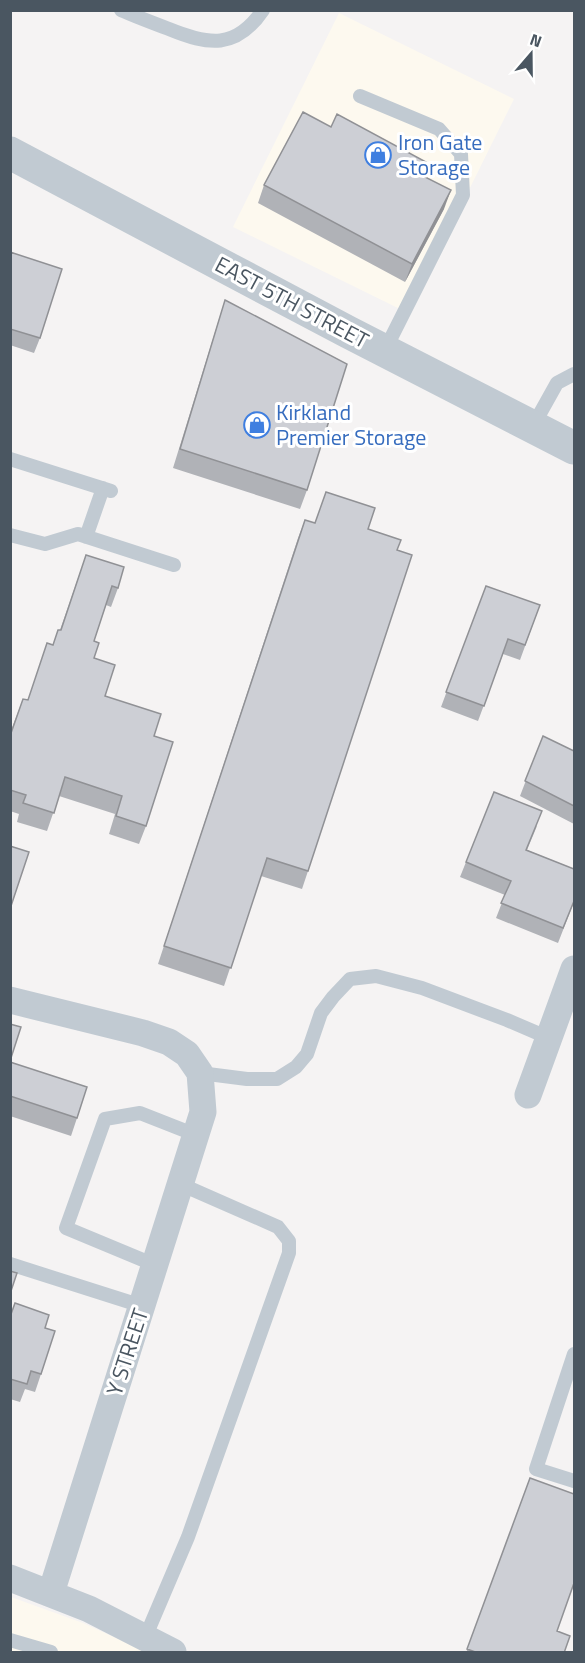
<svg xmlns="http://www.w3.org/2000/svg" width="585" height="1663" font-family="'Titillium Web',sans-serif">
	<rect width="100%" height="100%" fill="#f5f3f3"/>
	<path fill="#fdf9ef" d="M 339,13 L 514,99 L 408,313 L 233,227 Z
		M 11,1597 L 83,1623 L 147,1652 L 11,1652 Z"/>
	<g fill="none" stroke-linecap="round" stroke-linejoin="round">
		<path stroke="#c1cad2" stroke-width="14" d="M 121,10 C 137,17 153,23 169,29 C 208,45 236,50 263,10
			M 360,96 L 439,129 L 461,154 L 463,195 L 385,350
			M 533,426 L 557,383 L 574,374
			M 10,459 L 111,491
			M 10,535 L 45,544 L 78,534 L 174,565
			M 86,537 L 103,488
			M 200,1073 L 247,1079 L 277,1079 L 296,1067 L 307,1054 L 321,1013 L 333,997 L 350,979 L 376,976 L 422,988 L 507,1020 L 549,1038
			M 10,1264 L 142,1306
			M 155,1265 L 66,1228 L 105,1119 L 140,1113 L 196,1135
			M 574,1354 L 536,1469 L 574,1481
			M 145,1638 L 188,1537 L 289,1253 L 289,1241 L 278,1227 L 180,1184
			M 10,1640 L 51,1652"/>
		<path stroke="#c1cad2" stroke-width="27" d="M 10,1000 L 143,1033 L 169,1042 L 187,1054 L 200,1073 L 203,1112 L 51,1593
			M 528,1095 L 574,969
			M 10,1578 L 89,1609 L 173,1652"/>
		<path stroke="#c1cad2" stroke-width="33" d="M 10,153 L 348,332 L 574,448"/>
	</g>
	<path fill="#b0b2b7" d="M 331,127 L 426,162 L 421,175 L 444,209 L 405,282 L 258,203 L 264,185 Z
		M 10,252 L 40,338 L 34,353 L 10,345 Z
		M 225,300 L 307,490 L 300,509 L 173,468 L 219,319 Z
		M 326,492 L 368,529 L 397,550 L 308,871 L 302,889 L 261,876 L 224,986 L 158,964 L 298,538 L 305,520 L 315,523 Z
		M 86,555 L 118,588 L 111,607 L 106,605 L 94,641 L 94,658 L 105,696 L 154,736 L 146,826 L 139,844 L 109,834 L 115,814 L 59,796 L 47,831 L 17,822 L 19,814 L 10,811 L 10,733 L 23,699 L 28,700 L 47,643 L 53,645 L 58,630 L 60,630 Z
		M 486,586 L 540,605 L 520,660 L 503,654 L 478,721 L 441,707 Z
		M 543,736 L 574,751 L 574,824 L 520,796 Z
		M 537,826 L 527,850 L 574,869 L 574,902 L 558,943 L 496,918 L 505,895 L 460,877 L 466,862 Z
		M 10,1062 L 77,1118 L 71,1136 L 10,1116 Z
		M 15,1303 L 45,1328 L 41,1374 L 35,1392 L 25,1389 L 20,1402 L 10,1399 L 10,1316 Z
		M 530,1478 L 557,1631 L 564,1653 L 466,1653 Z"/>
	<path fill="#909195" d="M 451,190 L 444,209 L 405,282 L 412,264 Z"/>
	<path fill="#cdcfd5" stroke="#909195" stroke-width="1.5" d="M 303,112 L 331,127 L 337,114 L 426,162 L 419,174 L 451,190 L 412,264 L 264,185 Z
		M 10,252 L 62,269 L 40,338 L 10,329 Z
		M 225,300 L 347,364 L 307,490 L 180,449 Z
		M 326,492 L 375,508 L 368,529 L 401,540 L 397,550 L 412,555 L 308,871 L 267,858 L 231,968 L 164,946 L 305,520 L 315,523 Z
		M 86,555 L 124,567 L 118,588 L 112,586 L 94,641 L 99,643 L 94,658 L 115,665 L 105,696 L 161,714 L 154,736 L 173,742 L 146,826 L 116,816 L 122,796 L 65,777 L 54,813 L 23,803 L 26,795 L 10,790 L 10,736 L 23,699 L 28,700 L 47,643 L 53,645 L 58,630 L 61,630 Z
		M 486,586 L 540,605 L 525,645 L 508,639 L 484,706 L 446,692 Z
		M 543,736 L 574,751 L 574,806 L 525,781 Z
		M 494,792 L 542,811 L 526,850 L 574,869 L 574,901 L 563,928 L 501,903 L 511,881 L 466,862 Z
		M 10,846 L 29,852 L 10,909 Z
		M 10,1024 L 21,1027 L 10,1061 Z
		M 10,1062 L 87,1087 L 77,1118 L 10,1096 Z
		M 10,1271 L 17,1273 L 10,1294 Z
		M 15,1303 L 49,1315 L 45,1328 L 55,1331 L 41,1374 L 31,1371 L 27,1384 L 10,1379 L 10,1317 Z
		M 530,1478 L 574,1494 L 574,1583 L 557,1631 L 570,1636 L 564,1653 L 552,1653 L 549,1652 L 549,1653 L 478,1653 L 467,1649 Z"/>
	<defs>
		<g id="shop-ring" transform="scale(1.35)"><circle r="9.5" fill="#fff" stroke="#3f7fe0" stroke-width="1.5"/><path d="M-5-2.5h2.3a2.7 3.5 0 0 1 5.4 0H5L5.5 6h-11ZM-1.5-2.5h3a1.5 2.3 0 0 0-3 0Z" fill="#3f7fe0"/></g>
	</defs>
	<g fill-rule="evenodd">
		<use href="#shop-ring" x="378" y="155"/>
		<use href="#shop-ring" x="257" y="425"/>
	</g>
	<g text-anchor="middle" stroke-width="6" stroke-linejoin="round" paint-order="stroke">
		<g font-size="22" fill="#366cbe" stroke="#fff" text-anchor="start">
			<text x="398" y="150">Iron Gate<tspan x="398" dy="25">Storage</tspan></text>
			<text x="276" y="420">Kirkland<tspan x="276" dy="25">Premier Storage</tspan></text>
		</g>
		<g font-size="22" fill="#4a5661" stroke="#fff">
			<text transform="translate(292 302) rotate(28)" y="8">EAST 5TH STREET</text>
			<text transform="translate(127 1352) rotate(-72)" y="8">Y STREET</text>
		</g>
	</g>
	<rect width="585" height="1663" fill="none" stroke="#4a5661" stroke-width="24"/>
	<g transform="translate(531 54) rotate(20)" stroke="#ffffff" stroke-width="4.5" paint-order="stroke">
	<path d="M0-4.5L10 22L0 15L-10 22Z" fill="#4a5661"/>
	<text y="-9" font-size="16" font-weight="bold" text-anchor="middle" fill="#4a5661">N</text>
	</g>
</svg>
